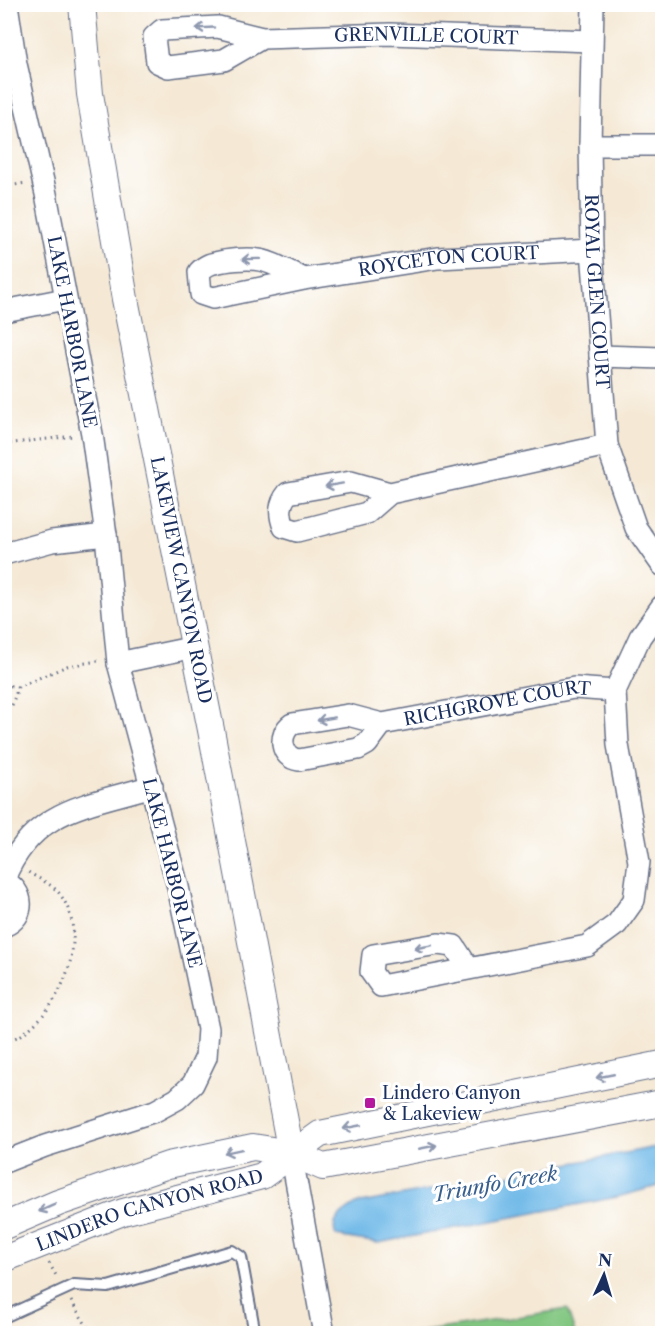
<svg xmlns="http://www.w3.org/2000/svg" width="667" height="1338" font-family="'Libre Caslon Text',serif">
	<rect width="100%" height="100%" fill="#fff"/>
	<filter id="ink" filterUnits="userSpaceOnUse"><feTurbulence type="fractalNoise" baseFrequency=".0167" numOctaves="2"/><feDisplacementMap in="SourceGraphic" scale="12" xChannelSelector="R" yChannelSelector="G"/><feConvolveMatrix kernelMatrix="1 2 1 2 8 2 1 2 1" color-interpolation-filters="sRGB"/></filter>
	<filter id="wash" filterUnits="userSpaceOnUse"><feTurbulence type="fractalNoise" baseFrequency=".008" numOctaves="4" result="noise"/><feDisplacementMap in="SourceGraphic" scale="24" xChannelSelector="R" yChannelSelector="G"/><feGaussianBlur stdDeviation="1.35" result="paint"/><feColorMatrix in="noise" values="0 0 0 0 0 0 0 0 0 0 0 0 0 0 0 0 0 1.4 0 .05"/><feComposite in="paint" operator="in"/></filter>
	<g filter="url(#wash)">
		<rect width="100%" height="100%" fill="#f5e9d5"/>
		<path fill="#81c680" stroke="#4e7a6f" stroke-width="1.5" d="M 567,1309 L 575,1333 L 414,1333 Z"/>
		<path fill="#6fb9e8" stroke="#4574a3" stroke-width="1.5" d="M 662,1146 L 662,1185 L 617,1197 L 378,1243 L 336,1236 C 329,1219 344,1213 356,1204 Z"/>
	</g>
	<g filter="url(#ink)">
		<g fill="none" stroke-linecap="round" stroke-linejoin="round">
			<g stroke="#677088" stroke-width="14">
				<path id="service" d="M 4,1317 L 74,1285 L 108,1287 L 232,1251 L 241,1257 L 255,1334"/>
			</g>
			<g stroke="#677088" stroke-width="24">
				<g id="minor">
					<path id="s1" d="M 593,4 L 590,145 L 592,250 L 607,445 L 636,528 L 662,565"/>
					<path id="s2" d="M 262,38 L 224,60 L 168,67 L 157,62 L 154,37 L 162,30 L 218,27 L 262,38 L 390,34 L 591,41"/>
					<path d="M 590,145 L 662,145"/>
					<path id="s3" d="M 304,279 C 270,262 263,255 224,261 C 213,263 206,264 199,272 L 201,294 L 213,298 L 304,279 L 438,258 L 592,250"/>
					<path d="M 4,311 L 65,299"/>
					<path d="M 600,356 L 662,358"/>
					<path d="M 390,493 L 351,482 L 288,493 C 279,504 279,514 284,527 L 297,531 L 367,513 L 390,493 L 607,445"/>
					<path d="M 4,554 L 52,541 L 106,535"/>
					<path d="M 118,663 L 195,647"/>
					<path id="s4" d="M 382,724 L 367,744 L 358,749 L 299,760 C 280,758 278,734 292,724 L 348,715 L 382,724 L 574,688 L 615,691"/>
					<path d="M 4,879 C 33,808 86,806 152,786"/>
					<path d="M 4,881 C 24,890 27,917 4,926"/>
					<path d="M 469,969 L 454,946 L 438,944 L 373,955 L 371,972 L 381,986 L 587,946 L 617,924 L 634,900 L 639,862 L 618,745 L 615,691 L 640,637 L 662,606"/>
					<path d="M 291,1153 L 324,1334"/>
					<path d="M 4,1162 L 45,1146 L 155,1111 L 177,1099 L 193,1084 L 206,1057 L 208,1029 L 178,887 L 118,663 L 106,535 L 92,434 L 46,194 L 16,64 L 7,4"/>
				</g>
			</g>
			<g stroke="#677088" stroke-width="28">
				<g id="tertiary">
					<path id="s5" d="M 82,4 L 90,94 L 125,299 L 211,730 L 291,1153"/>
					<path d="M 4,1226 L 58,1203 L 168,1165 L 253,1147 L 291,1153 L 323,1167 L 662,1103"/>
					<path id="s6" d="M 4,1259 L 123,1212 L 262,1176 L 320,1134 L 662,1064"/>
				</g>
			</g>
			<path stroke="#677088" stroke-width="3" stroke-dasharray="1.5 4.5" stroke-linecap="butt" d="M 4,187 L 26,183
				M 4,444 L 74,436
				M 4,685 L 18,687
				M 4,714 L 12,705 L 18,687 L 67,666 L 98,661
				M 4,1042 C 11,1039 20,1037 25,1032 C 64,1004 91,934 59,893 C 52,884 37,878 28,872
				M 49,1263 L 57,1277
				M 71,1301 L 92,1334"/>
			<use href="#service" stroke="#fff" stroke-width="10"/>
			<use href="#minor" stroke="#fff" stroke-width="21"/>
			<use href="#tertiary" stroke="#fff" stroke-width="26"/>
		</g>
		<defs><path id="oneway-shaft" d="M-6 0H5M1.5-3L5.5 0L1.5 3" fill="none" stroke-width="1.6" stroke-linecap="round" stroke-linejoin="round" transform="scale(1.5)"/></defs>
		<g stroke="#8d97ae">
			<use href="#oneway-shaft" transform="translate(205 28) rotate(177)"/>
			<use href="#oneway-shaft" transform="translate(251 259) rotate(179)"/>
			<use href="#oneway-shaft" transform="translate(334 485) rotate(170)"/>
			<use href="#oneway-shaft" transform="translate(326 719) rotate(170)"/>
			<use href="#oneway-shaft" transform="translate(423 947) rotate(170)"/>
			<use href="#oneway-shaft" transform="translate(605 1076) rotate(169)"/>
			<use href="#oneway-shaft" transform="translate(352 1127) rotate(169)"/>
			<use href="#oneway-shaft" transform="translate(428 1147) rotate(-11)"/>
			<use href="#oneway-shaft" transform="translate(233 1151) rotate(168)"/>
			<use href="#oneway-shaft" transform="translate(47 1208) rotate(156)"/>
		</g>
	</g>
	<rect fill="#b5179e" stroke="#fff" stroke-width="2" x="364" y="1097" width="12" height="12" rx="3"/>
	<g text-anchor="middle" stroke-width="6" stroke-linejoin="round" paint-order="stroke">
		<g font-size="18" fill="#1b2f5e" stroke="#fff">
			<text dy="6" stroke="none"><textPath href="#s2" startOffset="414">GRENVILLE COURT</textPath></text>
			<text dy="6" stroke="none"><textPath href="#s3" startOffset="386">ROYCETON COURT</textPath></text>
			<text dy="6" stroke="none"><textPath href="#s1" startOffset="288">ROYAL GLEN COURT</textPath></text>
			<text transform="translate(72 332) rotate(79)" y="6">LAKE HARBOR LANE</text>
			<text dy="6" stroke="none"><textPath href="#s5" startOffset="585">LAKEVIEW CANYON ROAD</textPath></text>
			<text dy="6" stroke="none"><textPath href="#s4" startOffset="352">RICHGROVE COURT</textPath></text>
			<text transform="translate(172 873) rotate(76)" y="6">LAKE HARBOR LANE</text>
			<text dy="6" stroke="none"><textPath href="#s6" startOffset="154">LINDERO CANYON ROAD</textPath></text>
		</g>
		<g font-size="18" fill="#1b2f5e" stroke="#fff" text-anchor="start">
			<text x="382" y="1099">Lindero Canyon<tspan x="382" dy="21">&amp; Lakeview</tspan></text>
		</g>
		<g font-size="20" font-style="italic" fill="#385f8e" stroke="#fff">
			<text transform="translate(495 1184) rotate(-10)" y="7">Triunfo Creek</text>
		</g>
	</g>
	<rect width="667" height="1338" fill="none" stroke="#fff" stroke-width="24"/>
	<g transform="translate(604 1275) rotate(4)" stroke="#ffffff" stroke-width="4.5" paint-order="stroke">
	<path d="M0-4.5L10 22L0 15L-10 22Z" fill="#1b2f5e"/>
	<text y="-9" font-size="16" font-weight="bold" text-anchor="middle" fill="#1b2f5e">N</text>
	</g>
</svg>
